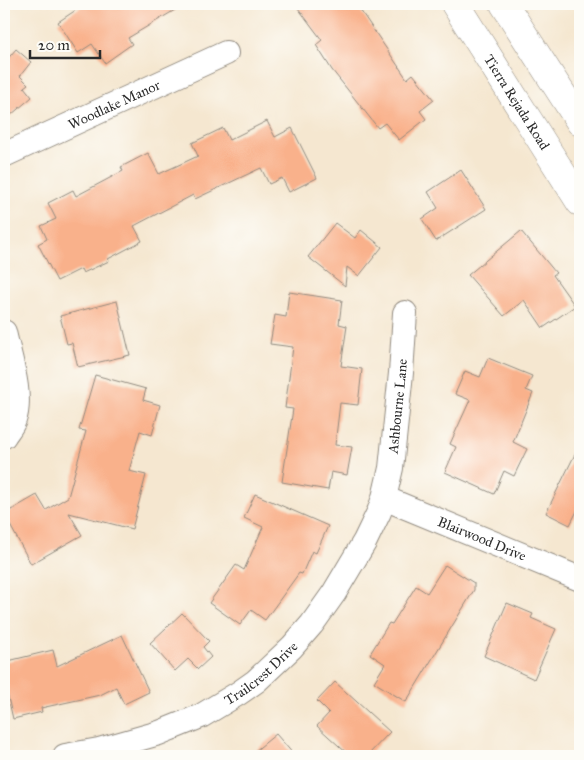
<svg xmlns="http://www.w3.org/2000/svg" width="584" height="760" font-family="'IM FELL Great Primer',serif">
	<rect width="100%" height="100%" fill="#fdfcf7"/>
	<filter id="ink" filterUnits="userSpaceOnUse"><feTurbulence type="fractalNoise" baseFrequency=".02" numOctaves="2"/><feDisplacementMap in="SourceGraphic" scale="10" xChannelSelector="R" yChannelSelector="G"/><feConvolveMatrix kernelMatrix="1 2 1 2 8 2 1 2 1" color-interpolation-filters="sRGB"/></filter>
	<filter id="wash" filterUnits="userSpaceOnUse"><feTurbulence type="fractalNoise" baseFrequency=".0096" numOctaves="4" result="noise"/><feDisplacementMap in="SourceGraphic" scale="20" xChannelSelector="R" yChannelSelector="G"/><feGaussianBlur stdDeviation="1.12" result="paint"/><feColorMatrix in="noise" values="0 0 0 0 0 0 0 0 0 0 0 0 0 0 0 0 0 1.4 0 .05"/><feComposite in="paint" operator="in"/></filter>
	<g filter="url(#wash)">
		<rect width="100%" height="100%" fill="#f5e7d0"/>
		<g id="blocks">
			<path fill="#f9b18b" d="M 85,4 L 185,4 L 128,38 L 132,44 L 105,63 L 92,44 L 78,53 L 58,22 Z
				M 295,4 L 356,4 L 407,79 L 413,74 L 434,100 L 420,111 L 426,119 L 399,140 L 385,123 L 378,128 L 332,70 L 316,45 L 322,40 Z
				M 16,49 L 31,62 L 20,76 L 28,84 L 24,87 L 32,97 L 4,121 L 4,61 L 5,62 Z
				M 267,121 L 275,137 L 292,128 L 317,178 L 289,192 L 282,178 L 269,184 L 261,168 L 195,199 L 193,195 L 134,226 L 142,241 L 108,259 L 109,261 L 83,273 L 81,269 L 57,281 L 38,244 L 47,239 L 41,226 L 56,219 L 48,203 L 73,190 L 76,196 L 123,171 L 121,167 L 148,153 L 159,174 L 198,156 L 192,143 L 223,128 L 229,140 Z
				M 461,170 L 486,209 L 436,241 L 422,219 L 438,208 L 428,192 Z
				M 335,223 L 355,238 L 361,230 L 382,247 L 359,276 L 347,267 L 345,286 L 308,257 Z
				M 521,231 L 556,273 L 553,275 L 575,306 L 543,328 L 524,300 L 504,316 L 468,275 Z
				M 289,292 L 342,300 L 339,324 L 347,326 L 341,366 L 362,369 L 358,405 L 340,403 L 335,445 L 352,447 L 347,475 L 331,472 L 328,490 L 282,482 L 293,409 L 285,408 L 293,347 L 270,344 L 275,315 L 286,317 Z
				M 117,301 L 130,355 L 78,367 L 72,343 L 67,344 L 60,316 Z
				M 488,358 L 532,376 L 526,390 L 533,393 L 513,442 L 527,449 L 514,476 L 504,471 L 494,494 L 445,472 L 456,447 L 450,444 L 470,400 L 455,394 L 465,371 L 480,377 Z
				M 95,375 L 146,389 L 143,400 L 160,405 L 152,435 L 140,431 L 129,471 L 146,475 L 132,529 L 69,513 L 82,535 L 31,564 L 4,514 L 37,495 L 46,510 L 68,497 L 86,431 L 79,430 Z
				M 580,444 L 580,505 L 570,525 L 546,513 Z
				M 255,494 L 328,526 L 316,553 L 312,551 L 302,574 L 299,573 L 265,620 L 251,610 L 240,625 L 209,603 L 236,565 L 244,570 L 263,527 L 244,518 Z
				M 445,565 L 474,583 L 474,590 L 406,702 L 374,682 L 385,664 L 370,654 L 389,623 L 392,624 L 416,586 L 427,593 Z
				M 507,603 L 533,614 L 531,618 L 556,629 L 534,679 L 484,656 Z
				M 182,613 L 209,641 L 203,647 L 211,657 L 198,669 L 188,659 L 175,671 L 150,643 Z
				M 122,635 L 149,692 L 124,704 L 116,687 L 100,695 L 41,708 L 42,712 L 13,719 L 4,680 L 4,662 L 53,650 L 57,666 Z
				M 335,682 L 390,732 L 367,756 L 350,756 L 317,726 L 329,713 L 317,701 Z
				M 276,734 L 295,756 L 249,756 Z"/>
		</g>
	</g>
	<g filter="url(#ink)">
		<use href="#blocks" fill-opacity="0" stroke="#90897e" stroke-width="1"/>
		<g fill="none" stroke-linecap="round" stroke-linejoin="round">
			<g stroke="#90897e" stroke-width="26">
				<g id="street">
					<path id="s1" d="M 4,155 L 226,53"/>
					<path d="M 4,332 C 9,356 23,396 14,420 C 12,426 7,431 4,436"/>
					<path id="s2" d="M 384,498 L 580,579"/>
					<path id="s3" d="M 65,756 L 99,750 L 159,733 L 201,716 L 239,693 L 256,681 L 292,647 L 312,624 L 334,593 L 365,541 L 379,512 L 384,498 L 391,468 L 401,373 L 405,313"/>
				</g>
			</g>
			<g stroke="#90897e" stroke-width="29">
				<g id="secondary">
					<path id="s4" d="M 455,4 L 580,202"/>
					<path d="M 504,4 L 580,122"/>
				</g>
			</g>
			<use href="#street" stroke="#fff" stroke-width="24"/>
			<use href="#secondary" stroke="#fff" stroke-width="28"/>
		</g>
	</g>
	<g text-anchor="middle" stroke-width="4.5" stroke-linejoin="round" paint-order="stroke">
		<g font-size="14" fill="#2b2b2b" stroke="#fdfcf7">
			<text dy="5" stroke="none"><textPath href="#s4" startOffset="116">Tierra Rejada Road</textPath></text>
			<text dy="5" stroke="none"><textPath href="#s1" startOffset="121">Woodlake Manor</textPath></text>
			<text dy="5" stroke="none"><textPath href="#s3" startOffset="526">Ashbourne Lane</textPath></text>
			<text dy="5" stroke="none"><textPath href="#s2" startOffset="106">Blairwood Drive</textPath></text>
			<text dy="5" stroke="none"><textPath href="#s3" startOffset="216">Trailcrest Drive</textPath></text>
		</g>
	</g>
	<rect width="584" height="760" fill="none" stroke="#fdfcf7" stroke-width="20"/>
	<path d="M30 50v8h70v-8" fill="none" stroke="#2b2b2b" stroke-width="2.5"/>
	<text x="38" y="50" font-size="15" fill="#2b2b2b" stroke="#fdfcf7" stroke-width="4" paint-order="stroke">20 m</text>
</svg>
